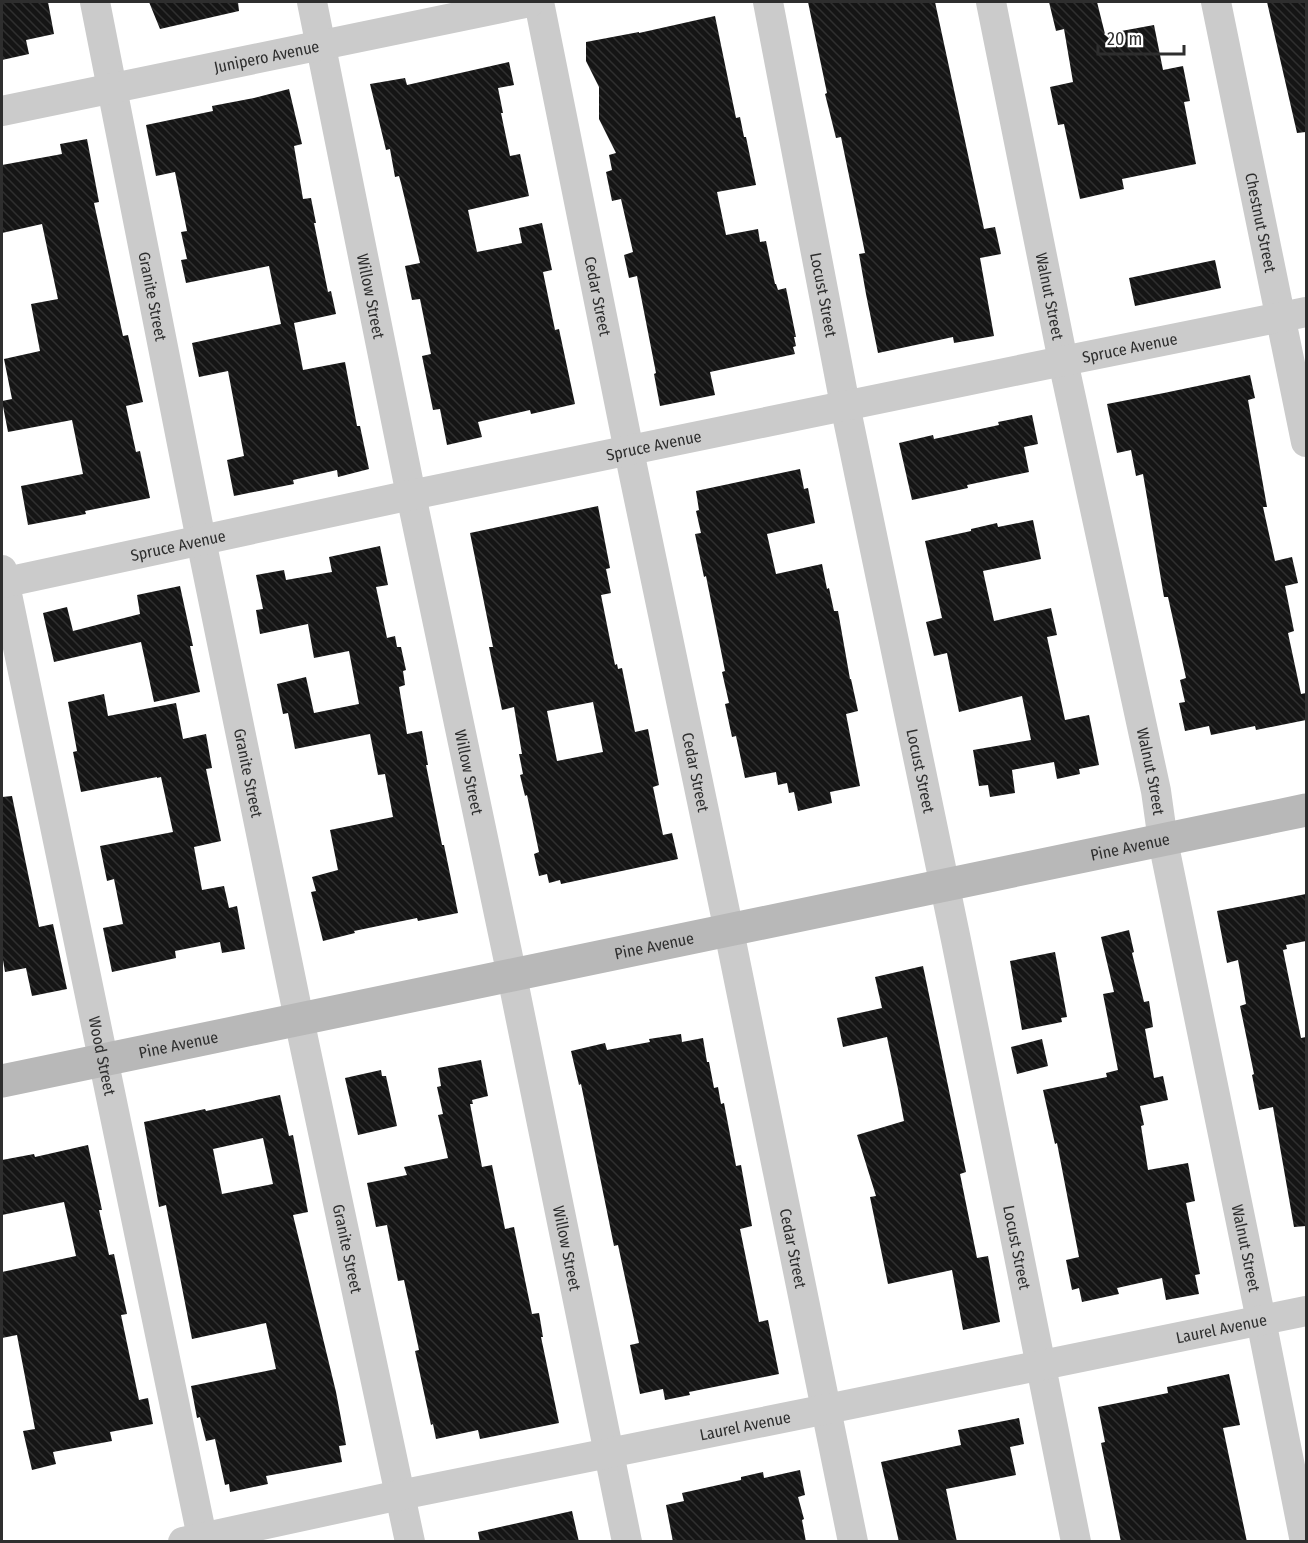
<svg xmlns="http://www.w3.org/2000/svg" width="1308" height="1543" font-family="'Fira Sans Condensed',sans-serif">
	<defs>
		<pattern id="building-back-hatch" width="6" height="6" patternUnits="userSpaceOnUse" patternTransform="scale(1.5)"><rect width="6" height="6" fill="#151515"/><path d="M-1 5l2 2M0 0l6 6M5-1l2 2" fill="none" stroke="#2f2f2f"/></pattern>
	</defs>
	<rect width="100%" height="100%" fill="#fff"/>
	<path fill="url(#building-back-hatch)" fill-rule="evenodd" d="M 2,2 L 48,2 L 54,34 L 26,40 L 29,54 L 2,60 Z
		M 149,2 L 238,2 L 239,11 L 160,29 Z
		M 808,2 L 935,2 L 984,229 L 995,227 L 1001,254 L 980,258 L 994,336 L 954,343 L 953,337 L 878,353 L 866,294 L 859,254 L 865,253 L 841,137 L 836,138 L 825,94 L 827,93 Z
		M 1049,2 L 1097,2 L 1105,34 L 1154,25 L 1163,70 L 1183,66 L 1190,101 L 1184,102 L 1196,164 L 1122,179 L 1124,189 L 1080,199 L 1064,124 L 1058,125 L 1050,87 L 1073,82 L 1064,29 L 1056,31 Z
		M 1267,2 L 1306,2 L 1306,132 L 1297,133 Z
		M 715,16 L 736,118 L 740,117 L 744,137 L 746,137 L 756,185 L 717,192 L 726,235 L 758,229 L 760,242 L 766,241 L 775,284 L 776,284 L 778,290 L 786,288 L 796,337 L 794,337 L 796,346 L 793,347 L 795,354 L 710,372 L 715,395 L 660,406 L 654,374 L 656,373 L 637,276 L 629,278 L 624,255 L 633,252 L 621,199 L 612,201 L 606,172 L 612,170 L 609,155 L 616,153 L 599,119 L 599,87 L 586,61 L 586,42 L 639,32 L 639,33 Z
		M 509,62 L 514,85 L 498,88 L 503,113 L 501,113 L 510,156 L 520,154 L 529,196 L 468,210 L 477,252 L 522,243 L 519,228 L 542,223 L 552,270 L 543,272 L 555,330 L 559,329 L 575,404 L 531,414 L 530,410 L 478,422 L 482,437 L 447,445 L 440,409 L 433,410 L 422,356 L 431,354 L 420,299 L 412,300 L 405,266 L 420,263 L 401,183 L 399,176 L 395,177 L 390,149 L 386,150 L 370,84 L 405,78 L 407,85 Z
		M 289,89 L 302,144 L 294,146 L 303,199 L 311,198 L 316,223 L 314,223 L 328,292 L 331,291 L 336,314 L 294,323 L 303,370 L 345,362 L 357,426 L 360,426 L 369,469 L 338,477 L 337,470 L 293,480 L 294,484 L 234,496 L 227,460 L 244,456 L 228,371 L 199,377 L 192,343 L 281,324 L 269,266 L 186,283 L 181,260 L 187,259 L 181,232 L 187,231 L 175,172 L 156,176 L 146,125 L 213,111 L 212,106 L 254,98 Z
		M 87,139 L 99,202 L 94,203 L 123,336 L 128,335 L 143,402 L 126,406 L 136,452 L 140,451 L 150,498 L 85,511 L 86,514 L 28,525 L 21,486 L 83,474 L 72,420 L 8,432 L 2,401 L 12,399 L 4,359 L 40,351 L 31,304 L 58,299 L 42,224 L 2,233 L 2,165 L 62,154 L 60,144 Z
		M 1215,260 L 1221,288 L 1135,306 L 1129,278 Z
		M 1250,375 L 1255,398 L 1248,400 L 1267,507 L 1263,507 L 1275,561 L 1292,557 L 1298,583 L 1285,586 L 1294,631 L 1288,633 L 1301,694 L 1306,693 L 1306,720 L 1256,730 L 1255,726 L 1211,735 L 1209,726 L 1185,731 L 1179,703 L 1185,702 L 1180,680 L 1186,678 L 1168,597 L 1164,597 L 1143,474 L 1136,476 L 1131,450 L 1117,453 L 1107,404 L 1164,393 Z
		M 1032,415 L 1038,444 L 1024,447 L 1029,472 L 967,485 L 968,488 L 912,500 L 899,443 L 933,435 L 934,439 L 999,425 L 998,422 Z
		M 800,469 L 804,489 L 808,488 L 815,523 L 767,534 L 776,574 L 822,564 L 827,589 L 829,588 L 834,611 L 838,611 L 850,679 L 851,679 L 858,711 L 846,714 L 860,786 L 830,792 L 832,803 L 798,811 L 794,792 L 789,793 L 787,783 L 778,785 L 776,772 L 745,778 L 736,736 L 732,737 L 725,704 L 729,703 L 722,672 L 725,671 L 706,576 L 704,577 L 695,534 L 701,533 L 696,511 L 699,510 L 696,491 Z
		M 598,506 L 610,568 L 606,569 L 611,593 L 601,595 L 615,665 L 617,664 L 618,669 L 622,668 L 635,732 L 648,729 L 659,785 L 653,787 L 663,835 L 672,833 L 678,859 L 561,884 L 560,880 L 549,883 L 547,874 L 539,876 L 534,854 L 539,852 L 527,795 L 525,796 L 520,775 L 523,774 L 519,754 L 522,754 L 514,707 L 502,710 L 489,647 L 493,647 L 470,533 ZM 593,702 L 603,752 L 557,761 L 547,711 Z
		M 1033,520 L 1041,559 L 983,571 L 994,621 L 1051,608 L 1057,635 L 1047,637 L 1065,720 L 1089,715 L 1099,765 L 1079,769 L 1080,774 L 1057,779 L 1054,762 L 1012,770 L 1015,793 L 990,797 L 988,785 L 979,786 L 973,750 L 1031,740 L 1022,696 L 959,712 L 947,653 L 934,656 L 926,622 L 942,618 L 925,541 L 971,531 L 971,529 L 997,523 L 998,527 Z
		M 380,546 L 388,585 L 376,587 L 387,638 L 395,636 L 397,647 L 401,647 L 406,670 L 403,671 L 405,685 L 399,687 L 407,734 L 422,731 L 428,765 L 426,765 L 442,845 L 444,845 L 458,913 L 418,921 L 417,918 L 354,931 L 355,933 L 323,941 L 311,892 L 316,891 L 312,877 L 338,870 L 330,830 L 393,817 L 385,774 L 378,775 L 370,734 L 295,749 L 288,713 L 283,714 L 277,684 L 306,677 L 314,713 L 359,704 L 349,651 L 314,658 L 308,624 L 260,634 L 256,610 L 263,609 L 256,575 L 284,570 L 286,580 L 332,572 L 329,557 Z
		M 180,586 L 193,646 L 190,646 L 200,692 L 154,702 L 141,642 L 54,662 L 43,613 L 67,607 L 73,631 L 140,614 L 137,595 Z
		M 104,694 L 108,716 L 176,703 L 183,739 L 206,734 L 212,768 L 206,769 L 221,841 L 194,847 L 202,890 L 224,886 L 229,908 L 237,906 L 245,949 L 222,953 L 220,942 L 175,951 L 176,958 L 112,972 L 103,928 L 123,924 L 114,879 L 107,881 L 100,846 L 173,832 L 161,777 L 157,778 L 157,777 L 81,792 L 73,752 L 77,751 L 68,702 Z
		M 12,796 L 39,927 L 53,924 L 67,989 L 32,996 L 26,968 L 5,972 L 2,954 L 2,797 Z
		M 1306,894 L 1306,941 L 1286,945 L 1287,949 L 1283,950 L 1301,1038 L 1306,1037 L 1306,1226 L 1294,1227 L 1273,1107 L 1259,1110 L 1252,1075 L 1254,1074 L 1240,1006 L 1246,1004 L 1238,960 L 1227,963 L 1217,911 Z
		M 1129,930 L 1134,952 L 1132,953 L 1144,1002 L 1149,1001 L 1153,1027 L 1145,1029 L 1154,1078 L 1163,1076 L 1168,1100 L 1140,1106 L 1144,1125 L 1141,1126 L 1148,1170 L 1188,1163 L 1195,1201 L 1186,1203 L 1200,1274 L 1195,1275 L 1199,1294 L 1166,1300 L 1162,1278 L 1117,1288 L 1119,1294 L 1082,1302 L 1079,1288 L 1072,1290 L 1066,1260 L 1079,1257 L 1057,1143 L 1055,1144 L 1043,1090 L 1107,1077 L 1106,1073 L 1118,1070 L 1103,994 L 1114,992 L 1101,937 Z
		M 1055,952 L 1067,1017 L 1061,1018 L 1062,1022 L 1022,1030 L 1010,961 Z
		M 923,966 L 966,1172 L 960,1174 L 977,1258 L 988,1256 L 1000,1322 L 963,1330 L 952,1270 L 888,1284 L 870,1197 L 876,1196 L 857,1135 L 904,1121 L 898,1089 L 887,1037 L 843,1047 L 837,1018 L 882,1008 L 875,977 Z
		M 681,1034 L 682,1042 L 703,1038 L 707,1062 L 709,1062 L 714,1088 L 718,1087 L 721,1104 L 724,1103 L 736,1166 L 741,1165 L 752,1226 L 740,1229 L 759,1322 L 768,1320 L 779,1374 L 689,1392 L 690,1395 L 665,1400 L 663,1389 L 640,1394 L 630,1345 L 639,1343 L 618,1245 L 614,1246 L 581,1084 L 579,1085 L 571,1051 L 605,1043 L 607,1050 L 650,1042 L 649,1039 Z
		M 1042,1039 L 1048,1066 L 1017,1074 L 1011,1047 Z
		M 481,1060 L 488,1096 L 472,1100 L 473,1104 L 470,1104 L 482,1167 L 492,1165 L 505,1229 L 514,1227 L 532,1314 L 539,1313 L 543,1337 L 541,1337 L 559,1423 L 480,1439 L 478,1430 L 436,1439 L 433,1424 L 431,1425 L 415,1351 L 419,1350 L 404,1280 L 398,1281 L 387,1225 L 376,1227 L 367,1183 L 407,1175 L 404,1167 L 448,1158 L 438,1115 L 443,1114 L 437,1087 L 441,1086 L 438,1068 Z
		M 381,1070 L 382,1076 L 386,1076 L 397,1126 L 358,1135 L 345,1078 Z
		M 280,1095 L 289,1136 L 293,1135 L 308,1212 L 293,1215 L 336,1392 L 346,1445 L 339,1446 L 342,1462 L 266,1476 L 268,1484 L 230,1492 L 229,1484 L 225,1485 L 215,1439 L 206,1441 L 200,1417 L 197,1418 L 191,1386 L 276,1369 L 266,1323 L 192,1339 L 166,1205 L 159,1207 L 144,1122 L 205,1109 L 206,1111 ZM 263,1138 L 273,1184 L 222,1194 L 213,1149 Z
		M 88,1145 L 102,1210 L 99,1210 L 109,1255 L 114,1254 L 127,1314 L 121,1315 L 139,1400 L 148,1398 L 153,1424 L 110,1432 L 112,1441 L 53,1452 L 56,1464 L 32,1470 L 23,1431 L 35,1429 L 17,1335 L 2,1338 L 2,1272 L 76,1256 L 64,1202 L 2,1215 L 2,1160 L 34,1154 L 35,1157 Z
		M 1229,1374 L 1240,1425 L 1223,1428 L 1247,1542 L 1121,1542 L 1101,1443 L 1105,1442 L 1098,1407 L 1168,1393 L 1167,1387 Z
		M 1019,1418 L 1024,1444 L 1010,1447 L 1016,1475 L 946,1489 L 957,1542 L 899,1542 L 881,1462 L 961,1445 L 958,1430 Z
		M 800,1470 L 805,1495 L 798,1497 L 804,1519 L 802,1520 L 806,1542 L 673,1542 L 666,1505 L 684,1501 L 682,1493 L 741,1480 L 741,1477 L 763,1472 L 764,1478 Z
		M 572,1511 L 579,1542 L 480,1542 L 478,1532 Z"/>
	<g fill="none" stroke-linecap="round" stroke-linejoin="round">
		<g stroke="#cbcbcb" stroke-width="30">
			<path id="s1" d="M 95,2 L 201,540 L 299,1019 L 410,1542"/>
			<path id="s2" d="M 312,2 L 411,495 L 512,976 L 627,1542"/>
			<path id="s3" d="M 539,2 L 629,451 L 729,931 L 853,1542"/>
			<path id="s4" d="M 768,2 L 845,405 L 956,940 L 1076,1542"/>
			<path id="s5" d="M 991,2 L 1063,361 L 1156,791 L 1163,841 L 1261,1320 L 1305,1542"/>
			<path id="s6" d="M 1216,2 L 1306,442"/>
			<path id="s7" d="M 2,111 L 530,2"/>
			<path id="s8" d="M 2,570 L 203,1542"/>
			<path id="s9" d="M 2,583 L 411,495 L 1063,361 L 1306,312"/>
			<path id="s10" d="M 183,1542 L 400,1495 L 827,1409 L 1306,1311"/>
		</g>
		<path stroke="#b8b8b8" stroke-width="33" id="s11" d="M 2,1081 L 1306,810"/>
	</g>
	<g text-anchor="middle" stroke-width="6" stroke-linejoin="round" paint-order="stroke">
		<g font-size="16" fill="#2e2e2e" stroke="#fff">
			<text dy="6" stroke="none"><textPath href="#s7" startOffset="270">Junipero Avenue</textPath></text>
			<text dy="6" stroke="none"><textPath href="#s6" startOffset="225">Chestnut Street</textPath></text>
			<text dy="6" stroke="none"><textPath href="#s4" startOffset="298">Locust Street</textPath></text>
			<text dy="6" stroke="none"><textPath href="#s1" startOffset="300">Granite Street</textPath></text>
			<text dy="6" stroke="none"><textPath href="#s2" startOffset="300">Willow Street</textPath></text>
			<text dy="6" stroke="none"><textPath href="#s3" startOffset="300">Cedar Street</textPath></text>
			<text dy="6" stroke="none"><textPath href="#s5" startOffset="300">Walnut Street</textPath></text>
			<text dy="6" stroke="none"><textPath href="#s9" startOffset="1152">Spruce Avenue</textPath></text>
			<text dy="6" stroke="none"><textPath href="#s9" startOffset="666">Spruce Avenue</textPath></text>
			<text dy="6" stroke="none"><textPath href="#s9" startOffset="180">Spruce Avenue</textPath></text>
			<text dy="6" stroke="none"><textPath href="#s5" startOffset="786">Walnut Street</textPath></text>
			<text dy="6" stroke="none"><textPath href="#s1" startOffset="786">Granite Street</textPath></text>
			<text dy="6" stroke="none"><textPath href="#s2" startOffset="786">Willow Street</textPath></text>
			<text dy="6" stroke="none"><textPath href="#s3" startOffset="786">Cedar Street</textPath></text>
			<text dy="6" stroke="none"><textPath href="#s4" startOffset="784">Locust Street</textPath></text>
			<text dy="6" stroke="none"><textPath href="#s11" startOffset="1152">Pine Avenue</textPath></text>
			<text dy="6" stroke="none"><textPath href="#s11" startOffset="666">Pine Avenue</textPath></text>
			<text dy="6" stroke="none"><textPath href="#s11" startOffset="180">Pine Avenue</textPath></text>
			<text dy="6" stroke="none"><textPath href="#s8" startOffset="496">Wood Street</textPath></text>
			<text dy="6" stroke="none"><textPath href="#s3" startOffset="1272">Cedar Street</textPath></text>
			<text dy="6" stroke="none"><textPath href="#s5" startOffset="1272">Walnut Street</textPath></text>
			<text dy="6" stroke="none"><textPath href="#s1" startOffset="1272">Granite Street</textPath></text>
			<text dy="6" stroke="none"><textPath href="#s2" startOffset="1272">Willow Street</textPath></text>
			<text dy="6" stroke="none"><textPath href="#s4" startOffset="1270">Locust Street</textPath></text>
			<text dy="6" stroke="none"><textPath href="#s10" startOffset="1060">Laurel Avenue</textPath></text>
			<text dy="6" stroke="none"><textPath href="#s10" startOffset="574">Laurel Avenue</textPath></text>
		</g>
	</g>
	<rect width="1308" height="1543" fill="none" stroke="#2e2e2e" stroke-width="6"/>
	<path d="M1098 45v9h86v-9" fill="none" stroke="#2e2e2e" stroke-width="3"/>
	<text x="1107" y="45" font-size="18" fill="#2e2e2e" stroke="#ffffff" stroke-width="4.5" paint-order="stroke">20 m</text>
</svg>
